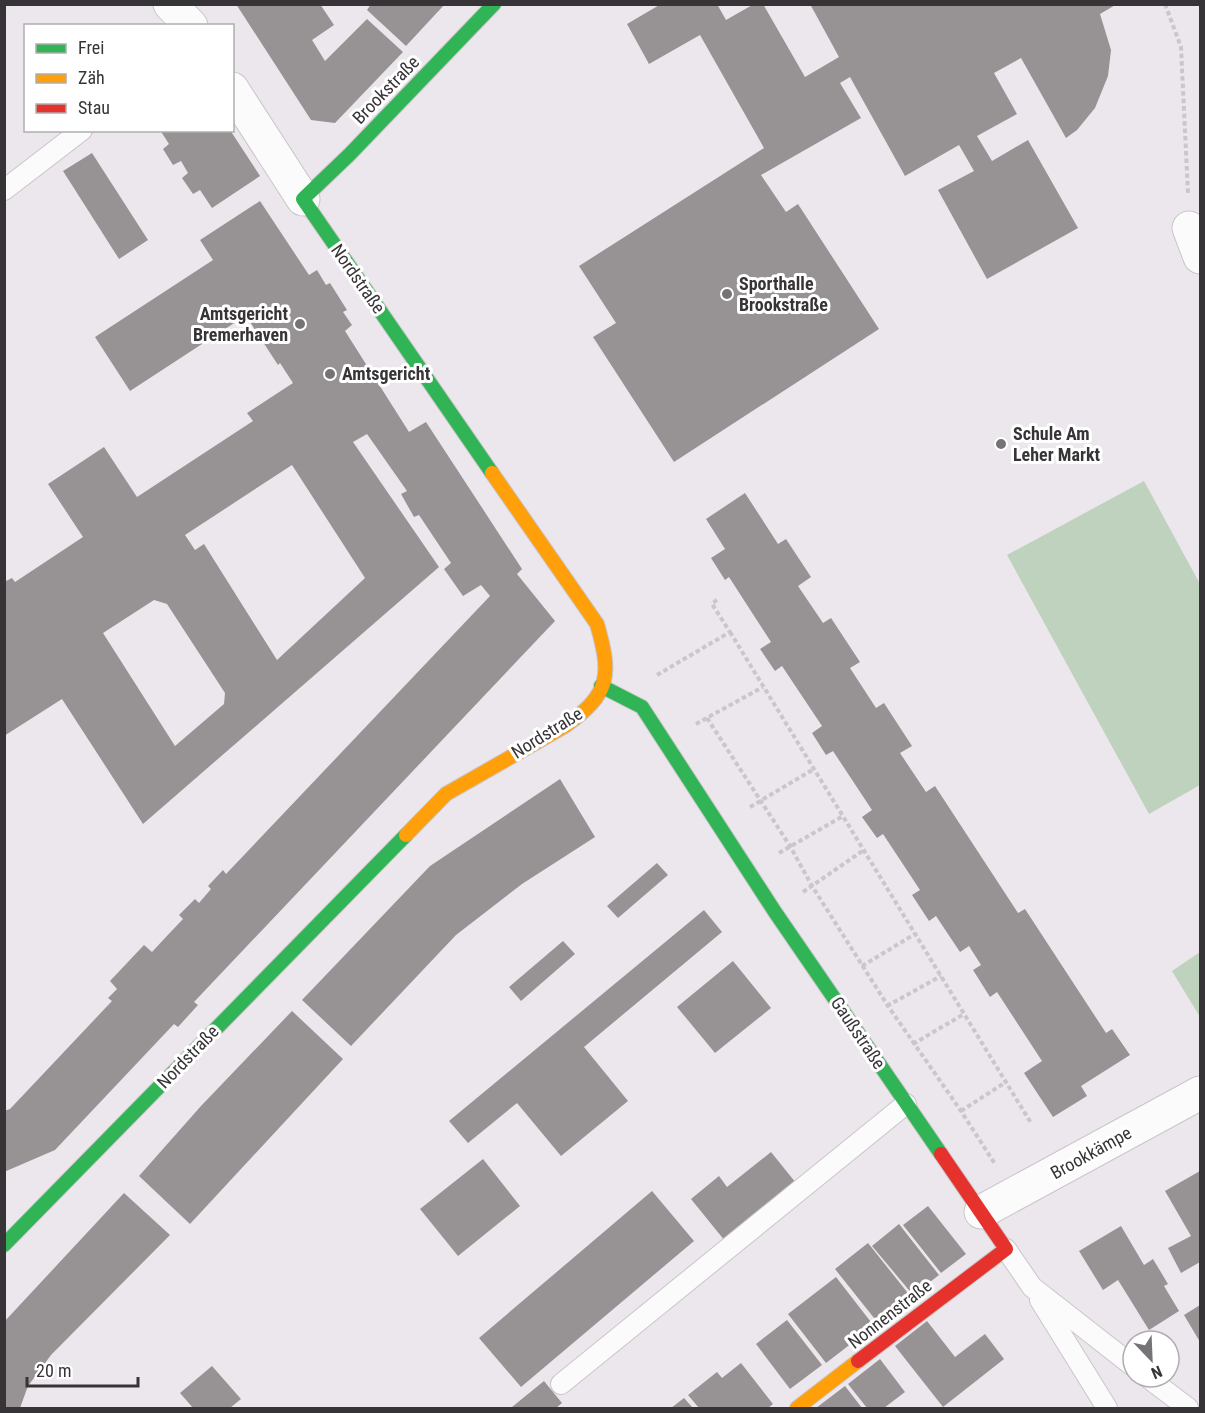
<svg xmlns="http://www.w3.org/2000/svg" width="1205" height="1413" font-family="'Roboto Condensed',sans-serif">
	<rect width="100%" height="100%" fill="#ece7ec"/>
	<path fill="#bed2be" d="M 1144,481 L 1200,584 L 1200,785 L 1149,814 L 1007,555 Z
		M 1200,952 L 1200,1017 L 1172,971 Z"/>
	<path fill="#979394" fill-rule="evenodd" d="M 236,4 L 320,4 L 334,25 L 312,40 L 325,61 L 367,19 L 403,52 L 335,123 L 311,120 Z
		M 371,4 L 445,4 L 406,46 L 367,10 Z
		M 661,4 L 717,4 L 726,20 L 754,4 L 763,4 L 805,77 L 839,57 L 810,4 L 1117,4 L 1100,14 L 1111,50 L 1108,76 L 1095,108 L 1077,130 L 1066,138 L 1021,58 L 994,73 L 1017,114 L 977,136 L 992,161 L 1028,140 L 1078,228 L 987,279 L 938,190 L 974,171 L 959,145 L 905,176 L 850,77 L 840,83 L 861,118 L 761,175 L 786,212 L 798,204 L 879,329 L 674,462 L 593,337 L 616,323 L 579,266 L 764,148 L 700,35 L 649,64 L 627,24 Z
		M 160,130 L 230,130 L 260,176 L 212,208 L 200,190 L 193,194 L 182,178 L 188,173 L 181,161 L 173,165 L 163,149 L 169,144 Z
		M 92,153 L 148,240 L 119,259 L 63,171 Z
		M 260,201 L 309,275 L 317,270 L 326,285 L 330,283 L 347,310 L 343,312 L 352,325 L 345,331 L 409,432 L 426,422 L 522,569 L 517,574 L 555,621 L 194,1002 L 198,1005 L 178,1027 L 174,1024 L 55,1150 L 4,1172 L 4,1111 L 10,1109 L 112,1001 L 108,998 L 117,989 L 110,981 L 144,945 L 152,952 L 165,938 L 183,919 L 179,915 L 195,899 L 199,903 L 211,889 L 208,886 L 223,870 L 226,874 L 490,596 L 481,585 L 463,596 L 444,569 L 451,563 L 419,515 L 414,517 L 401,494 L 407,491 L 367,434 L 353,442 L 439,567 L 143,824 L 62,699 L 4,736 L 4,582 L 12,578 L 15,582 L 83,537 L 48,484 L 104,447 L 137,497 L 253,421 L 247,413 L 293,383 L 280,363 L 278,365 L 250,322 L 253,320 L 248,314 L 130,391 L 95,337 L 213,260 L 200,240 ZM 292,465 L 365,578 L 277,660 L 204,544 L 195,550 L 185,535 ZM 154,600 L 167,604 L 225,693 L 224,704 L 175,746 L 103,633 Z
		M 745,493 L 778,544 L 786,539 L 811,577 L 798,586 L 823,623 L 831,618 L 860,662 L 850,668 L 876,708 L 884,703 L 912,746 L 900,753 L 926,792 L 935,786 L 1018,913 L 1025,909 L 1106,1033 L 1112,1029 L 1130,1055 L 1081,1086 L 1087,1096 L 1053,1117 L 1024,1073 L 1042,1061 L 997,992 L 990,997 L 973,970 L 981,965 L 969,946 L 960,952 L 936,916 L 929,921 L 912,895 L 920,890 L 883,834 L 877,838 L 862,817 L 872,810 L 833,751 L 826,755 L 812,733 L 822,726 L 782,666 L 775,671 L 760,649 L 771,642 L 729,577 L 725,580 L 711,558 L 725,549 L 706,519 Z
		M 560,779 L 595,837 L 522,884 L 456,935 L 351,1046 L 302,1000 L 430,866 Z
		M 657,863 L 668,875 L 618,918 L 607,906 Z
		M 704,910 L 722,932 L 584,1047 L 628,1101 L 561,1156 L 517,1103 L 468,1143 L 449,1121 Z
		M 563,941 L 575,954 L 521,1001 L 509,987 Z
		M 733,961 L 771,1008 L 715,1053 L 677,1007 Z
		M 292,1011 L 343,1059 L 190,1224 L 139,1176 L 201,1106 Z
		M 771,1152 L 796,1183 L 725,1241 L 691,1199 L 719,1176 L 727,1187 Z
		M 483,1159 L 520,1206 L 458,1256 L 420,1209 Z
		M 1200,1171 L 1200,1262 L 1181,1273 L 1168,1248 L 1191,1236 L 1165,1191 Z
		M 652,1191 L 694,1241 L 521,1387 L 479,1338 Z
		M 124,1193 L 170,1235 L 51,1355 L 28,1386 L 20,1408 L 4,1408 L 4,1322 Z
		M 928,1206 L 966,1254 L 941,1273 L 903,1225 Z
		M 899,1224 L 939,1275 L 913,1295 L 872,1246 Z
		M 1121,1226 L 1144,1265 L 1153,1259 L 1168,1284 L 1164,1286 L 1179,1311 L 1149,1330 L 1118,1280 L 1103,1290 L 1079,1251 Z
		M 868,1243 L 911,1297 L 878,1323 L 835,1269 Z
		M 836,1277 L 874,1326 L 826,1363 L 788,1314 Z
		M 1200,1305 L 1200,1342 L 1184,1315 Z
		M 787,1320 L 822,1365 L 790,1389 L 756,1344 Z
		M 927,1321 L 955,1357 L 985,1334 L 1004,1359 L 943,1407 L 895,1346 Z
		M 880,1359 L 905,1392 L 884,1408 L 867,1408 L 848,1384 Z
		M 741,1363 L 773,1404 L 768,1408 L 699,1408 L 688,1395 L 717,1372 L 722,1378 Z
		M 212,1366 L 241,1399 L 230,1408 L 193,1408 L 180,1393 Z
		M 544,1381 L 562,1403 L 556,1408 L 513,1408 L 512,1407 Z
		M 845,1386 L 862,1408 L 816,1408 Z
		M 684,1398 L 693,1408 L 671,1408 Z"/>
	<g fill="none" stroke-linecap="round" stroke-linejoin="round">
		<g stroke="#c9c5c9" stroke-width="22">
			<path id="lane" d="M 4,190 L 82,130
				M 1006,1249 L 1032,1287 L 1133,1366
				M 1040,1300 L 1107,1408
				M 1147,1377 L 1188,1408
				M 561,1384 L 906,1104"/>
		</g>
		<g stroke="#c9c5c9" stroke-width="35">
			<path id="street" d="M 170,4 L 191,26
				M 232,89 L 303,199
				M 1189,228 L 1200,257
				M 981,1212 L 1200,1093"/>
		</g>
		<g stroke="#c9c5c9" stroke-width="16">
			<path id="fast" d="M 492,473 L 303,199 L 350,154 L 494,4
				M 601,686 L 642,707 L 775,912 L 941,1154
				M 4,1245 L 406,835"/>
		</g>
		<g stroke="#c9c5c9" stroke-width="16">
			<path id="slow" d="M 406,835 L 446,794 L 565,726 C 610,694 612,676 597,624 L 492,473
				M 797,1408 L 858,1361"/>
		</g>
		<g stroke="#c9c5c9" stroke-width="16">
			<path id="jam" d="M 858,1361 L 1006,1249 L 941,1154"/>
		</g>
		<path stroke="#c9c7c9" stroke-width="4" stroke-dasharray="4.5 3" stroke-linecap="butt" d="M 1165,4 L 1181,47 L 1188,193
			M 730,632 L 1031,1123
			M 657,675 L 730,632 L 712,604 L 719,598
			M 707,718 L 790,846 L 812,886 L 888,1006 L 961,1111 L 995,1164
			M 696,724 L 763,687
			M 750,807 L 814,769
			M 779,853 L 843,816
			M 803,892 L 864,850
			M 862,966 L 915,934
			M 887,1006 L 941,976
			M 913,1044 L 964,1014
			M 961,1111 L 1006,1082"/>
		<use href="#lane" stroke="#fcfbfc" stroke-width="20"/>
		<use href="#street" stroke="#fcfbfc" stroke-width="33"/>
		<use href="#fast" stroke="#30b455" stroke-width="14"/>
		<use href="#slow" stroke="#ff9f0a" stroke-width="14"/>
		<use href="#jam" stroke="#e5322d" stroke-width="14"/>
	</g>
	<g fill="#767377" stroke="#fff" stroke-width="2">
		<circle cx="727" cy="294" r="6"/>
		<circle cx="300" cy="324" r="6"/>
		<circle cx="330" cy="374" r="6"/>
		<circle cx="1001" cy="444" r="6"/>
	</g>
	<g text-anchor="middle" stroke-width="6" stroke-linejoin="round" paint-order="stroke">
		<g font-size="18" fill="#373438" stroke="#fff">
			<text transform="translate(386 90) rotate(-46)" y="6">Brookstraße</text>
			<text transform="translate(358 279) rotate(55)" y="6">Nordstraße</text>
			<text transform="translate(547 733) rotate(-32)" y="6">Nordstraße</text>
			<text transform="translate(858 1033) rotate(56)" y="6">Gaußstraße</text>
			<text transform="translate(188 1057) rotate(-46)" y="6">Nordstraße</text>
			<text transform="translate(1091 1153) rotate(-29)" y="6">Brookkämpe</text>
			<text transform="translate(890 1314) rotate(-38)" y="6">Nonnenstraße</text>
		</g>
		<g font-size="18" font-weight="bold" fill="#373438" stroke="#fff" text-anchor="start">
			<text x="739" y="290">Sporthalle<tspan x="739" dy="21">Brookstraße</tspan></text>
			<text x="288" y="320" text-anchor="end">Amtsgericht<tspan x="288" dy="21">Bremerhaven</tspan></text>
			<text x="342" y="380">Amtsgericht</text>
			<text x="1013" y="440">Schule Am<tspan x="1013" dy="21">Leher Markt</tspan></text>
		</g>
	</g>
	<rect width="1205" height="1413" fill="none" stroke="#373438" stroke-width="12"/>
	<rect x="24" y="24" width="210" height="108" fill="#ffffff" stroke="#afaeaf" stroke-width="1.5"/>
	<rect x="36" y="44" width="30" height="9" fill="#30b455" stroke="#afaeaf" stroke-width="1.5"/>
	<text x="78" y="54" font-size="18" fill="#373438">Frei</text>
	<rect x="36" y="74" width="30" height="9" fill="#ff9f0a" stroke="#afaeaf" stroke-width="1.5"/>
	<text x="78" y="84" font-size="18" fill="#373438">Zäh</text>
	<rect x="36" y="104" width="30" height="9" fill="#e5322d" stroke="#afaeaf" stroke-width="1.5"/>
	<text x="78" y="114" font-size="18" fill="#373438">Stau</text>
	<g transform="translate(1151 1359) rotate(157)"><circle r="28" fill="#ffffff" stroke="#afaeaf" stroke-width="1.5"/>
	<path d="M0-4.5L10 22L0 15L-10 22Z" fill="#767377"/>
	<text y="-9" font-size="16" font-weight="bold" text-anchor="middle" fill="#373438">N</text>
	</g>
	<path d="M27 1377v9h111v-9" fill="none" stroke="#373438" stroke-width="3"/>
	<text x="36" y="1377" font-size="18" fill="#373438" stroke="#ffffff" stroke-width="4.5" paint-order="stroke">20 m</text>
</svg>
